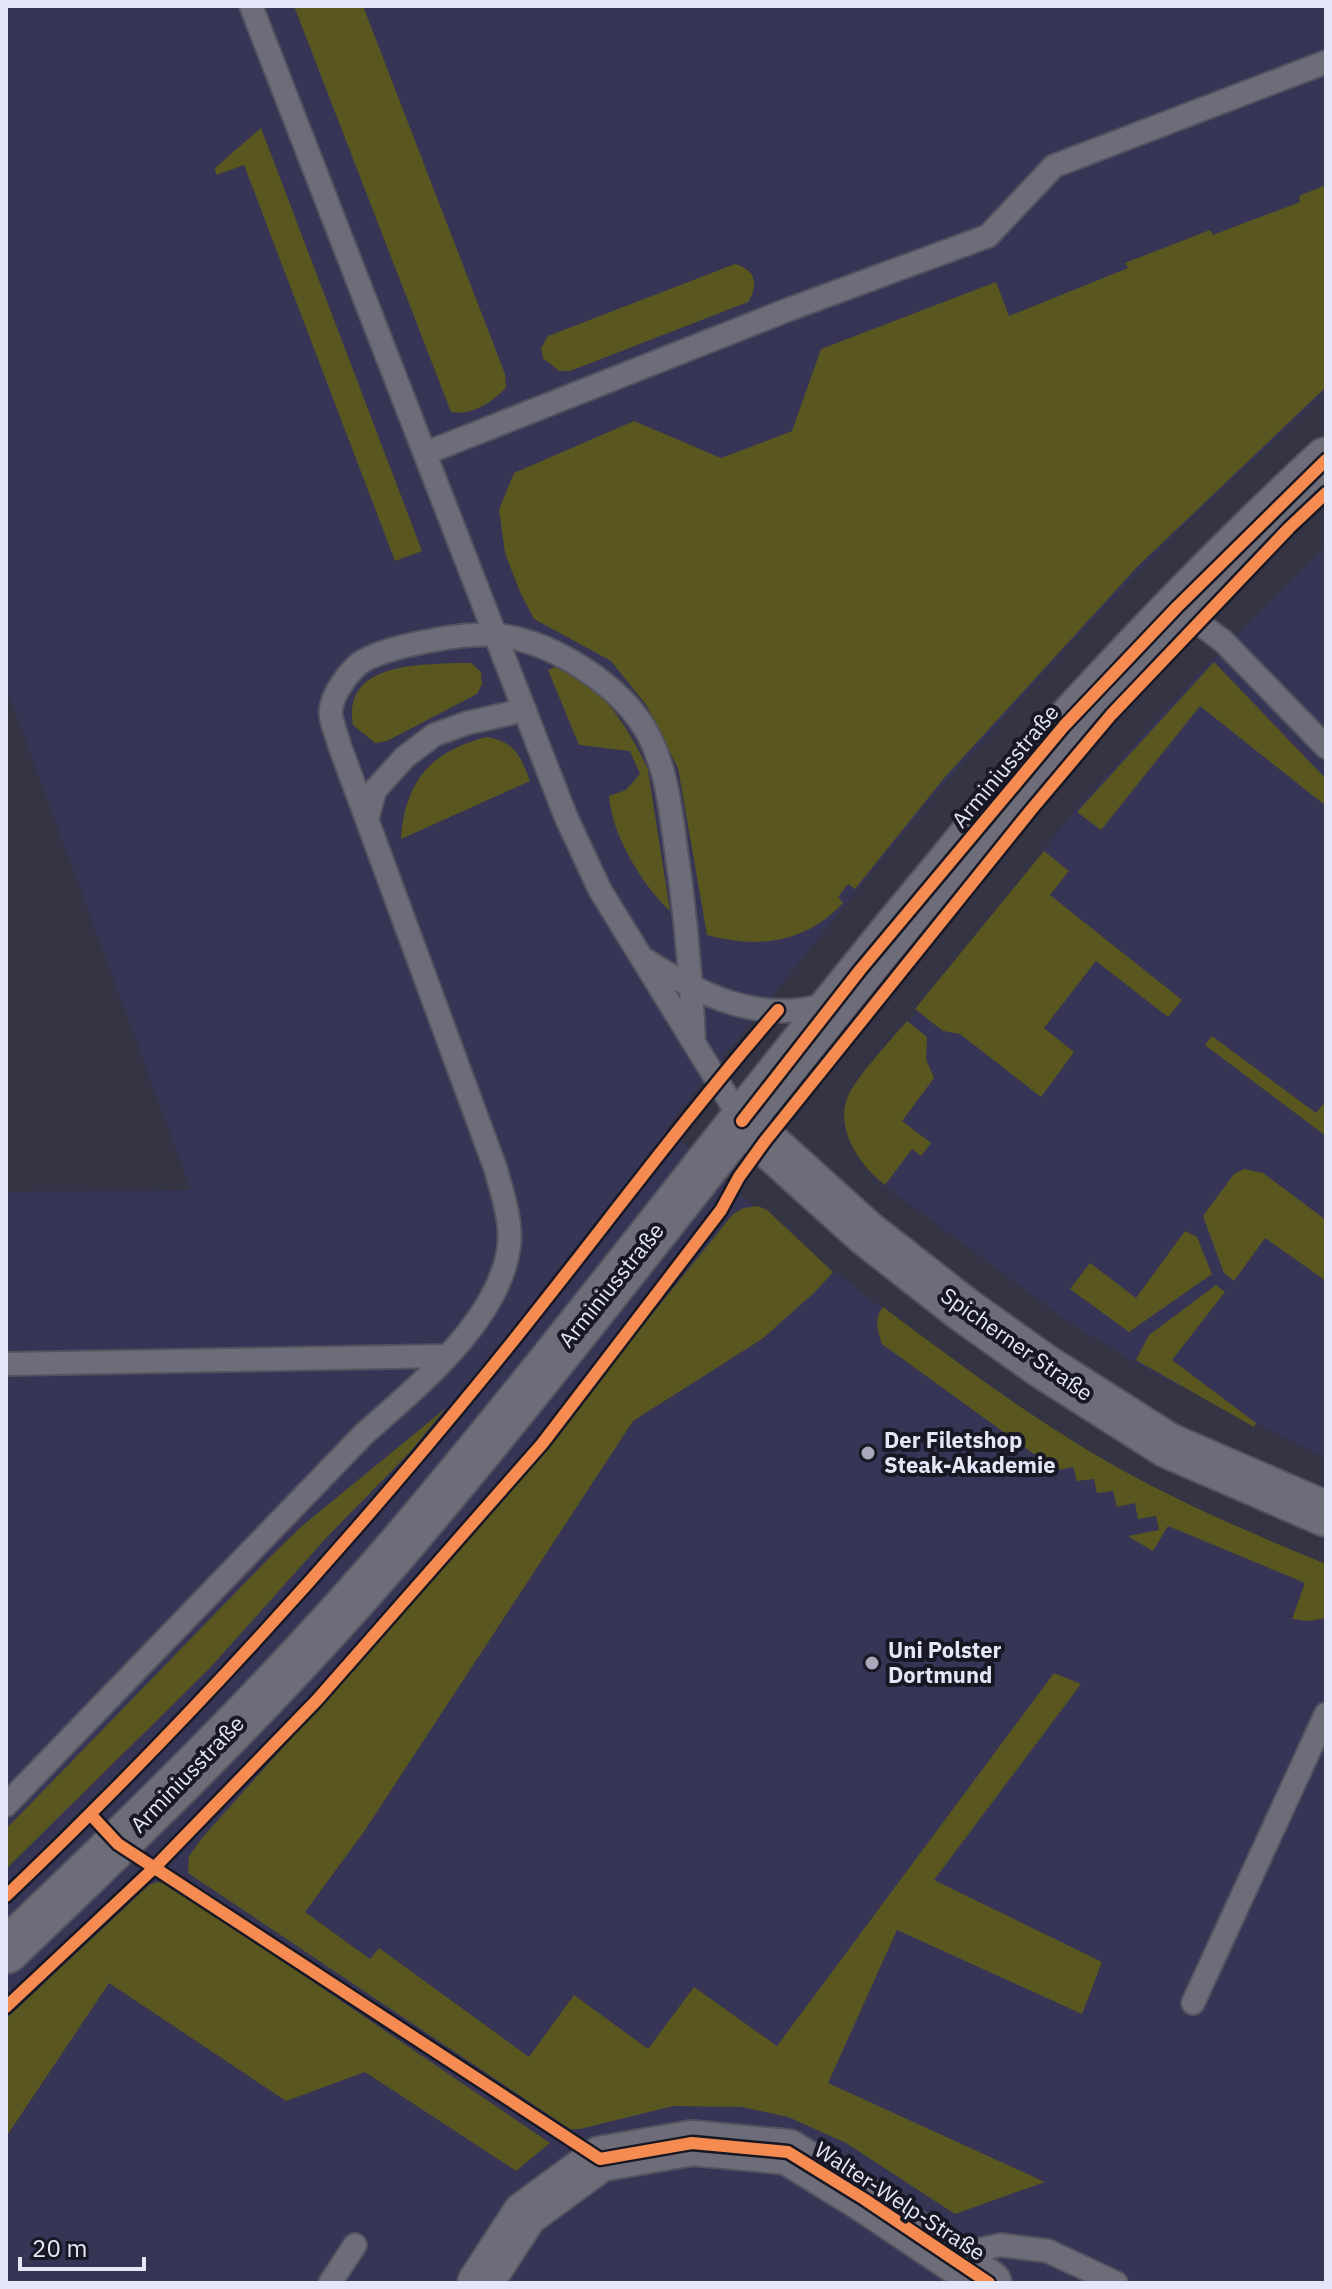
<svg xmlns="http://www.w3.org/2000/svg" width="1332" height="2289" font-family="'IBM Plex Sans',sans-serif">
	<rect width="100%" height="100%" fill="#353444"/>
	<path fill="#373556" d="M 6,6 L 1326,6 L 1326,391 L 1174,534 L 1071,642 L 923,808 L 667,1127 L 761,1214 L 937,1351 L 1042,1429 L 1161,1493 L 1252,1535 L 1326,1565 L 1326,2283 L 6,2283 L 6,1192 L 191,1190 L 6,687 Z
		M 1326,546 L 1326,1458 L 1150,1371 L 1072,1324 L 874,1178 L 850,1144 L 846,1102 L 1076,809 L 1206,666 Z"/>
	<path fill="#59561f" d="M 294,6 L 363,6 L 505,374 L 506,387 C 494,402 470,416 451,412 Z
		M 261,128 L 422,551 L 395,561 L 244,165 L 216,175 L 215,168 Z
		M 1326,185 L 1326,387 L 1138,566 L 945,777 L 855,889 L 848,884 L 838,897 L 843,903 C 806,943 758,949 707,935 L 678,768 L 647,706 L 611,661 L 534,619 L 520,592 L 505,553 L 499,510 L 514,473 L 634,421 L 721,458 L 792,431 L 821,349 L 996,282 L 1009,316 L 1128,268 L 1125,263 L 1210,230 L 1213,235 L 1300,202 L 1299,196 Z
		M 735,264 C 756,270 759,285 748,302 L 570,371 L 559,371 L 543,358 L 541,348 L 548,336 Z
		M 1214,662 L 1326,779 L 1326,806 L 1200,706 L 1101,830 L 1077,812 Z
		M 455,663 L 471,663 L 481,672 L 482,684 L 477,694 L 387,741 L 375,743 L 353,725 C 343,665 412,665 455,663 Z
		M 555,667 C 596,674 633,734 648,770 L 670,911 C 642,885 612,835 609,796 L 626,790 L 640,774 L 630,751 L 579,745 L 548,670 Z
		M 487,737 C 516,743 520,755 530,781 L 401,839 C 405,782 430,751 487,737 Z
		M 1044,851 L 1069,871 L 1050,895 L 1182,1000 L 1168,1017 L 1096,961 L 1044,1028 L 1074,1052 L 1041,1097 L 960,1034 L 943,1031 L 915,1009 Z
		M 907,1021 L 927,1037 L 926,1059 L 934,1078 L 902,1121 L 931,1143 L 921,1156 L 912,1149 L 885,1185 C 860,1166 833,1127 849,1094 C 859,1074 891,1040 907,1021 Z
		M 1212,1036 L 1316,1113 L 1326,1101 L 1326,1136 L 1205,1045 Z
		M 1244,1169 L 1263,1173 L 1326,1220 L 1326,1281 L 1265,1238 L 1234,1281 L 1224,1273 L 1203,1216 L 1234,1174 Z
		M 758,1206 L 767,1210 L 833,1272 L 815,1292 L 762,1339 L 633,1421 L 363,1833 L 305,1912 L 370,1959 L 379,1948 L 529,2057 L 574,1995 L 648,2049 L 694,1987 L 777,2046 L 1054,1673 L 1081,1684 L 934,1880 L 1102,1962 L 1082,2014 L 897,1930 L 828,2083 L 1045,2182 L 955,2214 L 846,2143 L 788,2117 L 742,2107 L 673,2106 L 580,2129 L 570,2129 L 188,1873 L 189,1856 L 202,1838 L 490,1515 L 733,1214 L 744,1208 Z
		M 1185,1231 L 1197,1237 L 1212,1274 L 1129,1332 L 1070,1289 L 1090,1263 L 1136,1298 Z
		M 1216,1285 L 1225,1292 L 1172,1360 L 1256,1423 L 1254,1427 L 1136,1360 L 1149,1335 Z
		M 883,1307 C 963,1367 1043,1427 1131,1475 C 1194,1509 1260,1537 1326,1564 L 1326,1618 L 1309,1621 L 1292,1619 L 1305,1583 L 1168,1526 L 1153,1551 L 1128,1536 L 1159,1530 L 1156,1516 L 1138,1519 L 1135,1503 L 1117,1507 L 1113,1491 L 1097,1493 L 1094,1479 L 1077,1481 L 1073,1467 L 1042,1473 L 1038,1457 L 882,1344 C 878,1332 873,1319 883,1307 Z
		M 446,1408 L 411,1451 L 327,1537 L 209,1669 L 6,1869 L 6,1829 L 272,1555 L 302,1526 Z
		M 158,1882 L 169,1884 L 550,2143 L 516,2171 L 365,2072 L 286,2101 L 109,1983 L 6,2137 L 6,2019 L 149,1885 Z"/>
	<g fill="none" stroke-linecap="round" stroke-linejoin="round">
		<g stroke="#53525f" stroke-width="26">
			<path id="lane" d="M 251,6 L 566,817 L 600,890 L 742,1121
				M 426,453 L 790,309 L 988,236 L 1054,166 L 1326,62
				M 1177,607 L 1223,641 L 1326,747
				M 367,819 L 375,790 L 405,757 L 434,735 L 467,723 L 525,710
				M 644,959 C 700,995 760,1025 828,1004
				M 6,1364 L 445,1356
				M 6,1805 L 364,1434 C 417,1387 500,1320 509,1246 C 512,1221 502,1192 495,1167 L 339,744 C 337,734 329,718 331,709 C 333,693 348,673 360,663 C 385,646 466,632 496,635 C 553,641 623,686 649,736 C 666,769 670,806 675,842 C 685,908 691,975 694,1042
				M 1193,2003 L 1326,1714
				M 950,2256 L 1001,2245 L 1048,2251 L 1116,2283
				M 330,2283 L 355,2245"/>
		</g>
		<g stroke="#53525f" stroke-width="48">
			<path id="street" d="M 742,1121 L 866,1233 L 963,1309 L 1043,1366 L 1167,1445 L 1326,1514
				M 480,2283 L 525,2214 L 600,2159 L 692,2143 L 788,2152 L 864,2199 L 989,2283"/>
		</g>
		<g stroke="#53525f" stroke-width="48">
			<path id="secondary" d="M 6,1951 C 146,1818 285,1682 410,1534 C 593,1317 762,1088 944,870 C 984,821 1023,770 1066,724 C 1149,633 1236,543 1326,460"/>
		</g>
		<use href="#lane" stroke="#6d6d7a" stroke-width="22"/>
		<use href="#street" stroke="#6d6d7a" stroke-width="44"/>
		<use href="#secondary" stroke="#6d6d7a" stroke-width="44"/>
		<g stroke="#181825" stroke-width="17">
			<path id="cycleway" d="M 742,1121 L 860,970 L 1064,726 L 1177,607 L 1326,460
				M 91,1815 L 118,1844 L 600,2159 L 692,2143 L 788,2152 L 864,2199 L 989,2283
				M 6,1896 C 178,1732 338,1556 488,1372 C 586,1252 676,1127 778,1010
				M 6,2007 L 154,1868 L 317,1700 L 542,1444 L 721,1210 L 739,1177 L 765,1141 L 1031,810 L 1111,715 L 1289,528 L 1326,493"/>
		</g>
		<use href="#cycleway" stroke="#f68b52" stroke-width="12"/>
	</g>
	<g fill="#a8a8ba" stroke="#181825" stroke-width="3">
		<circle cx="868" cy="1453" r="8"/>
		<circle cx="872" cy="1663" r="8"/>
	</g>
	<g text-anchor="middle" stroke-width="8" stroke-linejoin="round" paint-order="stroke">
		<g font-size="22" fill="#e6e6f9" stroke="#181825">
			<text transform="translate(1005 766) rotate(-50)" y="8">Arminiusstraße</text>
			<text transform="translate(611 1285) rotate(-51)" y="8">Arminiusstraße</text>
			<text transform="translate(1017 1344) rotate(35)" y="8">Spicherner Straße</text>
			<text transform="translate(187 1774) rotate(-46)" y="8">Arminiusstraße</text>
			<text transform="translate(900 2201) rotate(33)" y="8">Walter-Welp-Straße</text>
		</g>
		<g font-size="22" font-weight="bold" fill="#e6e6f9" stroke="#181825" text-anchor="start">
			<text x="884" y="1448">Der Filetshop<tspan x="884" dy="25">Steak-Akademie</tspan></text>
			<text x="888" y="1658">Uni Polster<tspan x="888" dy="25">Dortmund</tspan></text>
		</g>
	</g>
	<rect width="1332" height="2289" fill="none" stroke="#e6e6f9" stroke-width="16"/>
	<path d="M20 2257v12h124v-12" fill="none" stroke="#e6e6f9" stroke-width="4"/>
	<text x="32" y="2257" font-size="24" fill="#e6e6f9" stroke="#181825" stroke-width="6" paint-order="stroke">20 m</text>
</svg>
